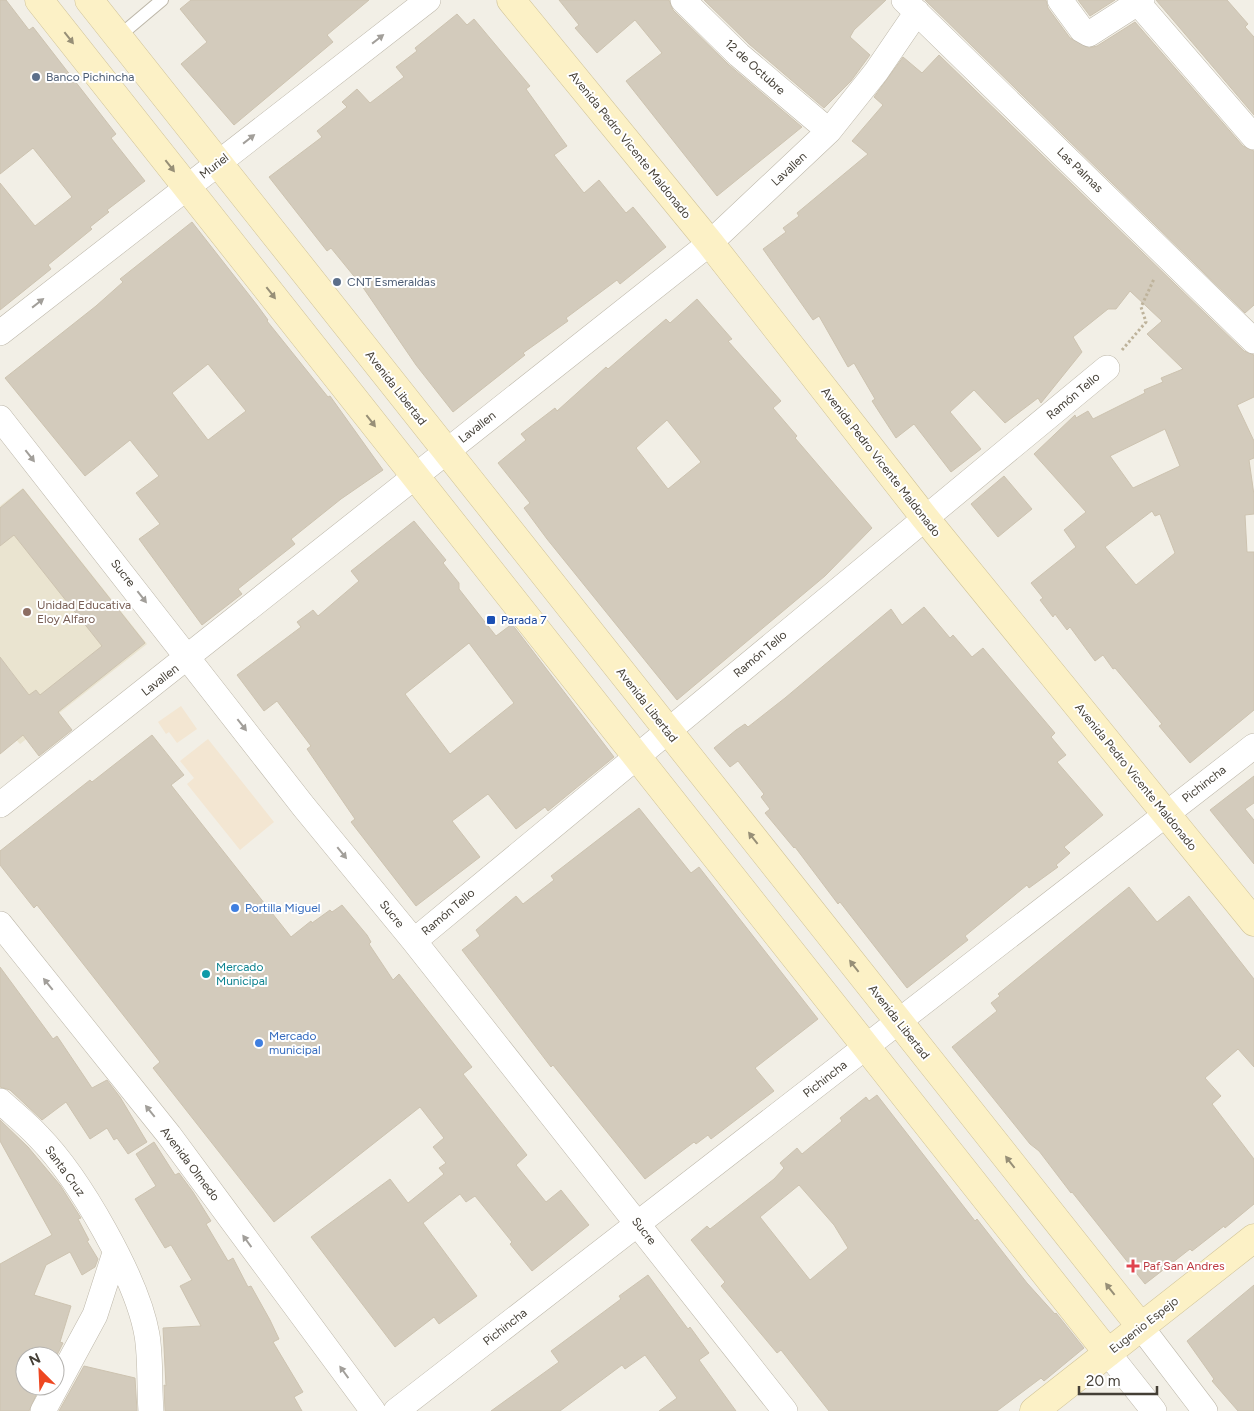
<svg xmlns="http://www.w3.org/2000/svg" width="1254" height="1411" font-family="Figtree,sans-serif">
	<rect width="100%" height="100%" fill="#f2efe6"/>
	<path fill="#f3e6d2" d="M 181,706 L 197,729 L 177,743 L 169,732 L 166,734 L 158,722 Z
		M 208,739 L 274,822 L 240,850 L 187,784 L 194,778 L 180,761 Z"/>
	<path fill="#eae4d0" d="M 23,488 L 147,644 L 20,744 L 0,723 L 0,693 L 17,679 L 8,667 L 0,673 L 0,506 Z"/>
	<path fill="#d3cbbc" stroke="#cdc3b0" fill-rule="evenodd" d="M 0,0 L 6,0 L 29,30 L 33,27 L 116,134 L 111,138 L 145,181 L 107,210 L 109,212 L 90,227 L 92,229 L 48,265 L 51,269 L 0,310 L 0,183 L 35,226 L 72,197 L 33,148 L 0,174 Z
		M 191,0 L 369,0 L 327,35 L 333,42 L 234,125 L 181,64 L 207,42 L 180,9 Z
		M 559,0 L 669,0 L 673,10 L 729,65 L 802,127 L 717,196 L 626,81 L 662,53 L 635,20 L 597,53 L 575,28 L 579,25 Z
		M 704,0 L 886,0 L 854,30 L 850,37 L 870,55 L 851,81 L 824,108 L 749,44 Z
		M 925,0 L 1046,0 L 1048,8 L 1070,38 L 1089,48 L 1097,46 L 1135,22 L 1243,146 L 1254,151 L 1254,305 L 1245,313 Z
		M 1078,0 L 1115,0 L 1090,16 Z
		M 1156,0 L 1227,0 L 1248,24 L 1245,27 L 1254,37 L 1254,115 Z
		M 457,14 L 467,25 L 474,19 L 530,86 L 526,89 L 567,146 L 554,155 L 584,193 L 599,180 L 626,213 L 633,207 L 666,247 L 620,284 L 617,280 L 566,318 L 568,321 L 523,353 L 525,355 L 496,378 L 453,412 L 416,365 L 362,286 L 331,248 L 327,251 L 269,177 L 322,137 L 317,131 L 347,107 L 342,102 L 357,89 L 370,103 L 404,77 L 396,67 L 417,51 L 415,48 Z
		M 939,55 L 1244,351 L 1254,355 L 1254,397 L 1237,405 L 1254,441 L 1254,458 L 1249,460 L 1254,495 L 1254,514 L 1245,515 L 1247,552 L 1254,552 L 1254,710 L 1190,763 L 1159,726 L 1162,724 L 1115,668 L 1113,669 L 1103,655 L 1095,661 L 1070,627 L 1067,630 L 1055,614 L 1053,617 L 1040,600 L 1043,598 L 1031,583 L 1076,547 L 1064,530 L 1086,512 L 1034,454 L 1075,415 L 1076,418 L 1088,411 L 1093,419 L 1145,393 L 1144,390 L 1163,382 L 1161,378 L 1183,369 L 1147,334 L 1162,321 L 1130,291 L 1116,309 L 1108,309 L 1073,337 L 1082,352 L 1041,403 L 1038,398 L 1005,423 L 974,390 L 950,412 L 981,449 L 951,472 L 914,424 L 896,438 L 872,401 L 875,399 L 854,363 L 848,367 L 819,316 L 813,320 L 763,249 L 786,232 L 783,228 L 799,216 L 797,213 L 868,154 L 852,141 L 883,105 L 874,97 L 903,57 L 922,73 ZM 1165,429 L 1180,466 L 1133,488 L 1110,456 ZM 1152,511 L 1155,516 L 1160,514 L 1175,553 L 1136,585 L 1105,547 Z
		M 192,222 L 257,305 L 268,320 L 267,321 L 328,397 L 330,396 L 383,470 L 341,499 L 291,539 L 295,544 L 238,589 L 242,594 L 202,625 L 139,539 L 160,524 L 136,493 L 159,476 L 130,440 L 85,476 L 5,378 L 96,306 L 123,282 L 120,279 ZM 208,364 L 246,411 L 208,440 L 172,393 Z
		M 697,299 L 732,339 L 728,341 L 781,401 L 773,408 L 797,436 L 795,438 L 872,528 L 825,576 L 677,700 L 547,539 L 524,508 L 530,503 L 498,463 L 526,440 L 521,434 L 555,408 L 557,411 L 606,367 L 608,369 L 666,319 L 670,323 ZM 667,420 L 701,462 L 668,489 L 636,448 Z
		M 1004,476 L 1032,509 L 998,537 L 971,504 Z
		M 23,489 L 145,643 L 58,712 L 72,730 L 39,756 L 23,735 L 0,754 L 0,657 L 29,695 L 36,690 L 40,695 L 102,646 L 14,535 L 0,546 L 0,508 Z
		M 414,521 L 446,560 L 443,563 L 459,583 L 459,589 L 496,636 L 512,624 L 614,757 L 548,811 L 545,807 L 516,829 L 488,794 L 452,821 L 480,857 L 416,906 L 351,822 L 355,819 L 307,749 L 311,746 L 277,701 L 264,711 L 237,675 L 301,627 L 297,622 L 313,610 L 318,616 L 359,581 L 351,571 ZM 469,643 L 514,703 L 450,754 L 405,694 Z
		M 924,607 L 950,638 L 953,635 L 972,657 L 983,648 L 1055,733 L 1051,737 L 1066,755 L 1057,762 L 1103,815 L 1064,847 L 1070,853 L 1056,865 L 1058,867 L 1029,888 L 1027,885 L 965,936 L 968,940 L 907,988 L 840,902 L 838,904 L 795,847 L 794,848 L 765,813 L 770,809 L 761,797 L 764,794 L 738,761 L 730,767 L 714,748 L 736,730 L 745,724 L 748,727 L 785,698 L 891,609 L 902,625 Z
		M 152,735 L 184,775 L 171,785 L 291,937 L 311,921 L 312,923 L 330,910 L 332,912 L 342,905 L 367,935 L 371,942 L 369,944 L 393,980 L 399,974 L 472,1067 L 463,1074 L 527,1155 L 516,1165 L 546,1202 L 561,1190 L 589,1225 L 532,1271 L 510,1244 L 512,1242 L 475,1196 L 466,1202 L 460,1194 L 423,1223 L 477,1296 L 439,1324 L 434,1317 L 395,1347 L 311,1237 L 390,1179 L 408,1203 L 444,1174 L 439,1168 L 446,1163 L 433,1147 L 444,1138 L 420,1107 L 274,1222 L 153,1068 L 160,1062 L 37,905 L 34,908 L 0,865 L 0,851 L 90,780 L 92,782 Z
		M 1254,776 L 1254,803 L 1245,809 L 1254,820 L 1254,864 L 1210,810 Z
		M 639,808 L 691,873 L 699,867 L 818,1019 L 755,1068 L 774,1091 L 711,1139 L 708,1135 L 696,1144 L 694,1142 L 645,1179 L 553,1065 L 551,1067 L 462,950 L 480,936 L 476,930 L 516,896 L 523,904 L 554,880 L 551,876 Z
		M 1129,887 L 1157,922 L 1189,896 L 1254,979 L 1254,1067 L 1238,1049 L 1205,1078 L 1221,1096 L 1212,1104 L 1254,1159 L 1254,1204 L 1225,1228 L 1224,1226 L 1192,1251 L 1190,1249 L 1145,1284 L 1072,1192 L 1071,1193 L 1039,1151 L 1030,1144 L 952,1047 L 997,1011 L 991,1003 L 1000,996 L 998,994 Z
		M 0,967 L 53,1039 L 57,1036 L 92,1088 L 107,1080 L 120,1097 L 147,1142 L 128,1154 L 117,1138 L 114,1140 L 107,1128 L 90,1139 L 66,1102 L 42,1120 L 10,1090 L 0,1087 Z
		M 877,1095 L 975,1221 L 977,1219 L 1027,1283 L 1055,1314 L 1056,1313 L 1084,1348 L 1044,1381 L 1041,1378 L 997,1411 L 829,1411 L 781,1350 L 777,1353 L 721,1286 L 725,1282 L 691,1240 L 707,1226 L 710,1229 L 774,1179 L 784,1168 L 780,1163 L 797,1148 L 802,1154 L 842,1121 L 840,1118 L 866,1097 L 869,1101 ZM 799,1185 L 834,1225 L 848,1248 L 810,1280 L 760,1217 Z
		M 0,1120 L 28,1147 L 60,1185 L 81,1218 L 78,1219 L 89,1240 L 87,1241 L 98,1259 L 95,1267 L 82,1275 L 70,1252 L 46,1265 L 34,1295 L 71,1306 L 60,1342 L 63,1343 L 55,1359 L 55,1356 L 25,1356 L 25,1386 L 40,1386 L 29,1411 L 0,1411 L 0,1264 L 52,1235 L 0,1141 Z
		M 154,1142 L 175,1175 L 179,1173 L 193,1192 L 211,1221 L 206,1224 L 228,1261 L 233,1258 L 248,1287 L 251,1286 L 270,1320 L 279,1339 L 273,1342 L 303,1392 L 294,1397 L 302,1411 L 165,1411 L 164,1385 L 166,1386 L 163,1328 L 201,1326 L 180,1286 L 192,1280 L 171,1245 L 165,1248 L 135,1199 L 156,1186 L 136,1154 Z
		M 648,1275 L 688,1329 L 690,1327 L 709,1353 L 699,1360 L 736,1411 L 659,1411 L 677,1398 L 645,1355 L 625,1369 L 622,1365 L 560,1411 L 491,1411 L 559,1362 L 551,1351 L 621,1299 L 619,1296 Z
		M 1254,1285 L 1254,1411 L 1238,1411 L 1212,1381 L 1214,1379 L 1187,1341 Z
		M 84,1366 L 135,1378 L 137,1411 L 59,1411 Z"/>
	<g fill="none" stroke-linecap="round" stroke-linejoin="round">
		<g stroke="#bdb7a9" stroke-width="14">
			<path id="lane" d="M 118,37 L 162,0"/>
		</g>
		<g stroke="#bdb7a9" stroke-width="26">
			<path id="street" d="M 683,0 L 739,55 L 829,131
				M 904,0 L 1254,341
				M 1060,0 L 1082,30 L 1089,34 L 1142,0
				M 1138,3 L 1254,137
				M 0,333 L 428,0
				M 0,418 L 304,807 L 414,941 L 785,1411
				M 0,805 L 710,243 L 829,131 L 876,72 L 917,12
				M 0,924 L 169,1135 L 373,1411
				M 414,941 L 1107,368
				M 0,1101 C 13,1113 27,1124 39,1137 C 79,1178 137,1278 147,1335 C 151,1360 149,1386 151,1411
				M 1141,1327 L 1205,1411
				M 1108,1353 L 1154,1411
				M 43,1411 L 95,1315 L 115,1253
				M 396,1411 L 1254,746"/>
		</g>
		<g stroke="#d0c398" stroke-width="29">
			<path id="secondary" d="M 39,0 L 1108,1353
				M 89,0 L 1141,1327
				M 511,0 L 710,243 L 925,518 L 1254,922
				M 1034,1411 L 1254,1238"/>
		</g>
		<path stroke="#beb39b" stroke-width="3" stroke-dasharray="2.5 2.5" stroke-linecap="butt" d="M 1122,350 L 1146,322 L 1141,307 L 1154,279"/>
		<use href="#lane" stroke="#fff" stroke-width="12"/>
		<use href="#street" stroke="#fff" stroke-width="25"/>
		<use href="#secondary" stroke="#fcf1c6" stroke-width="28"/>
	</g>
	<defs><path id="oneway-solid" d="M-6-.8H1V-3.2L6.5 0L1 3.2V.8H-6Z" transform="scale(1.25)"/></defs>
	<g fill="#978f77">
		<use href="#oneway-solid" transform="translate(69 38) rotate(52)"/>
		<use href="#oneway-solid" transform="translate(170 166) rotate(52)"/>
		<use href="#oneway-solid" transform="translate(271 293) rotate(52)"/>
		<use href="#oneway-solid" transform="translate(371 421) rotate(52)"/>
		<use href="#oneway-solid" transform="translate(753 838) rotate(-128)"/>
		<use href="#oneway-solid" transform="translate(854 966) rotate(-128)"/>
		<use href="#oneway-solid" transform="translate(1010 1162) rotate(-128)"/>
		<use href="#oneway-solid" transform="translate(1110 1289) rotate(-128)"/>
	</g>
	<g fill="#a29f9a">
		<use href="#oneway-solid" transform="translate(378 39) rotate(-38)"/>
		<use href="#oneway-solid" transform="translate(249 139) rotate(-38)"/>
		<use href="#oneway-solid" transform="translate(38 303) rotate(-38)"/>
		<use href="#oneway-solid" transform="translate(30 456) rotate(52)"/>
		<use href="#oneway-solid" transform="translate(142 597) rotate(52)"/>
		<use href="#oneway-solid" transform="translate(242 725) rotate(52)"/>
		<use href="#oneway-solid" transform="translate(342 853) rotate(51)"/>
		<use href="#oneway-solid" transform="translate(48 984) rotate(-129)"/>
		<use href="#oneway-solid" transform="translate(150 1111) rotate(-129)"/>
		<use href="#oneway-solid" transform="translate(247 1241) rotate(-126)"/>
		<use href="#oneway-solid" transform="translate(344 1372) rotate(-126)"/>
	</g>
	<g fill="#5c6f8a" stroke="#fff" stroke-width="2">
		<circle cx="36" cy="77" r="5"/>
		<circle cx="337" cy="282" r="5"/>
	</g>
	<circle fill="#8d6e63" stroke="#fff" stroke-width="2" cx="27" cy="612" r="5"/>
	<rect fill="#1a4fb4" stroke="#fff" stroke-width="2" x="486" y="615" width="10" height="10" rx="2.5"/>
	<g fill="#3f7fe0" stroke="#fff" stroke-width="2">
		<circle cx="235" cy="908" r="5"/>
		<circle cx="259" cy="1043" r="5"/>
	</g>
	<circle fill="#0f9aa8" stroke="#fff" stroke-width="2" cx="206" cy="974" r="5"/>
	<path fill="#e0444e" stroke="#fff" stroke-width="2" d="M1130.5 1258.5h5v5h5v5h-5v5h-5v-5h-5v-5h5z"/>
	<g text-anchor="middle" stroke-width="4" stroke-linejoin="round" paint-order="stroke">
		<g font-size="12" fill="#443f36" stroke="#fff">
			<text transform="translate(755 67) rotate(42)" y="4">12 de Octubre</text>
			<text transform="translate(630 145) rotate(51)" y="4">Avenida Pedro Vicente Maldonado</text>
			<text transform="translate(214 166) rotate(-38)" y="4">Muriel</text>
			<text transform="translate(789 169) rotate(-43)" y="4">Lavallen</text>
			<text transform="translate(1080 170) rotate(44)" y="4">Las Palmas</text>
			<text transform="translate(396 388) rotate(52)" y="4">Avenida Libertad</text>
			<text transform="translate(1073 396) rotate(-40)" y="4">Ramón Tello</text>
			<text transform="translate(477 427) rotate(-38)" y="4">Lavallen</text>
			<text transform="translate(881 462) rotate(52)" y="4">Avenida Pedro Vicente Maldonado</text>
			<text transform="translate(123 573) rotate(52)" y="4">Sucre</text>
			<text transform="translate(760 654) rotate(-40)" y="4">Ramón Tello</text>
			<text transform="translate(160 680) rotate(-38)" y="4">Lavallen</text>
			<text transform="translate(647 705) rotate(52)" y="4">Avenida Libertad</text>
			<text transform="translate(1136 777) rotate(51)" y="4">Avenida Pedro Vicente Maldonado</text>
			<text transform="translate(1204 784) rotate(-38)" y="4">Pichincha</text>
			<text transform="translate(448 912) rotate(-40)" y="4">Ramón Tello</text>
			<text transform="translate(392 914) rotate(51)" y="4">Sucre</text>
			<text transform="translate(899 1022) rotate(52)" y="4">Avenida Libertad</text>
			<text transform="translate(825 1079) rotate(-38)" y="4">Pichincha</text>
			<text transform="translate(190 1164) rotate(53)" y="4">Avenida Olmedo</text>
			<text transform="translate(65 1171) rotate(54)" y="4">Santa Cruz</text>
			<text transform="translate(644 1231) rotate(52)" y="4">Sucre</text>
			<text transform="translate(1144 1325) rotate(-38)" y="4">Eugenio Espejo</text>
			<text transform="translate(505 1327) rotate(-38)" y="4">Pichincha</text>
		</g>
		<g font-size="12" fill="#4e5e75" stroke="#fff" text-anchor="start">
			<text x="46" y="81">Banco Pichincha</text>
			<text x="347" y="286">CNT Esmeraldas</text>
		</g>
		<g font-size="12" fill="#785e54" stroke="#fff" text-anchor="start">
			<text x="37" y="609">Unidad Educativa<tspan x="37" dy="14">Eloy Alfaro</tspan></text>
		</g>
		<g font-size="12" fill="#164399" stroke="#fff" text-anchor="start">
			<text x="501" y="624">Parada 7</text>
		</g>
		<g font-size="12" fill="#366cbe" stroke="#fff" text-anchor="start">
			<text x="245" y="912">Portilla Miguel</text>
			<text x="269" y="1040">Mercado<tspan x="269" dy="14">municipal</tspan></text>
		</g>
		<g font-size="12" fill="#0d838f" stroke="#fff" text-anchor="start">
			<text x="216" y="971">Mercado<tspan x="216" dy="14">Municipal</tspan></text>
		</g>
		<g font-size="12" fill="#be3a42" stroke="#fff" text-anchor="start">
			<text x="1143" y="1270">Paf San Andres</text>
		</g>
	</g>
	<g transform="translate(40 1371) rotate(336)"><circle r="24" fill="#ffffff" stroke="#b4b2af"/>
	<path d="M0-4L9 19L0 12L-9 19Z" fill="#ee4721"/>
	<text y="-8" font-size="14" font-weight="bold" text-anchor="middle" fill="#443f36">N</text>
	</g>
	<path d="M1079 1386v8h78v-8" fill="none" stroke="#443f36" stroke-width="2.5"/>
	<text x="1086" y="1386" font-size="15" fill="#443f36" stroke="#ffffff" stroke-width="4" paint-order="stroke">20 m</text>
</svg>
